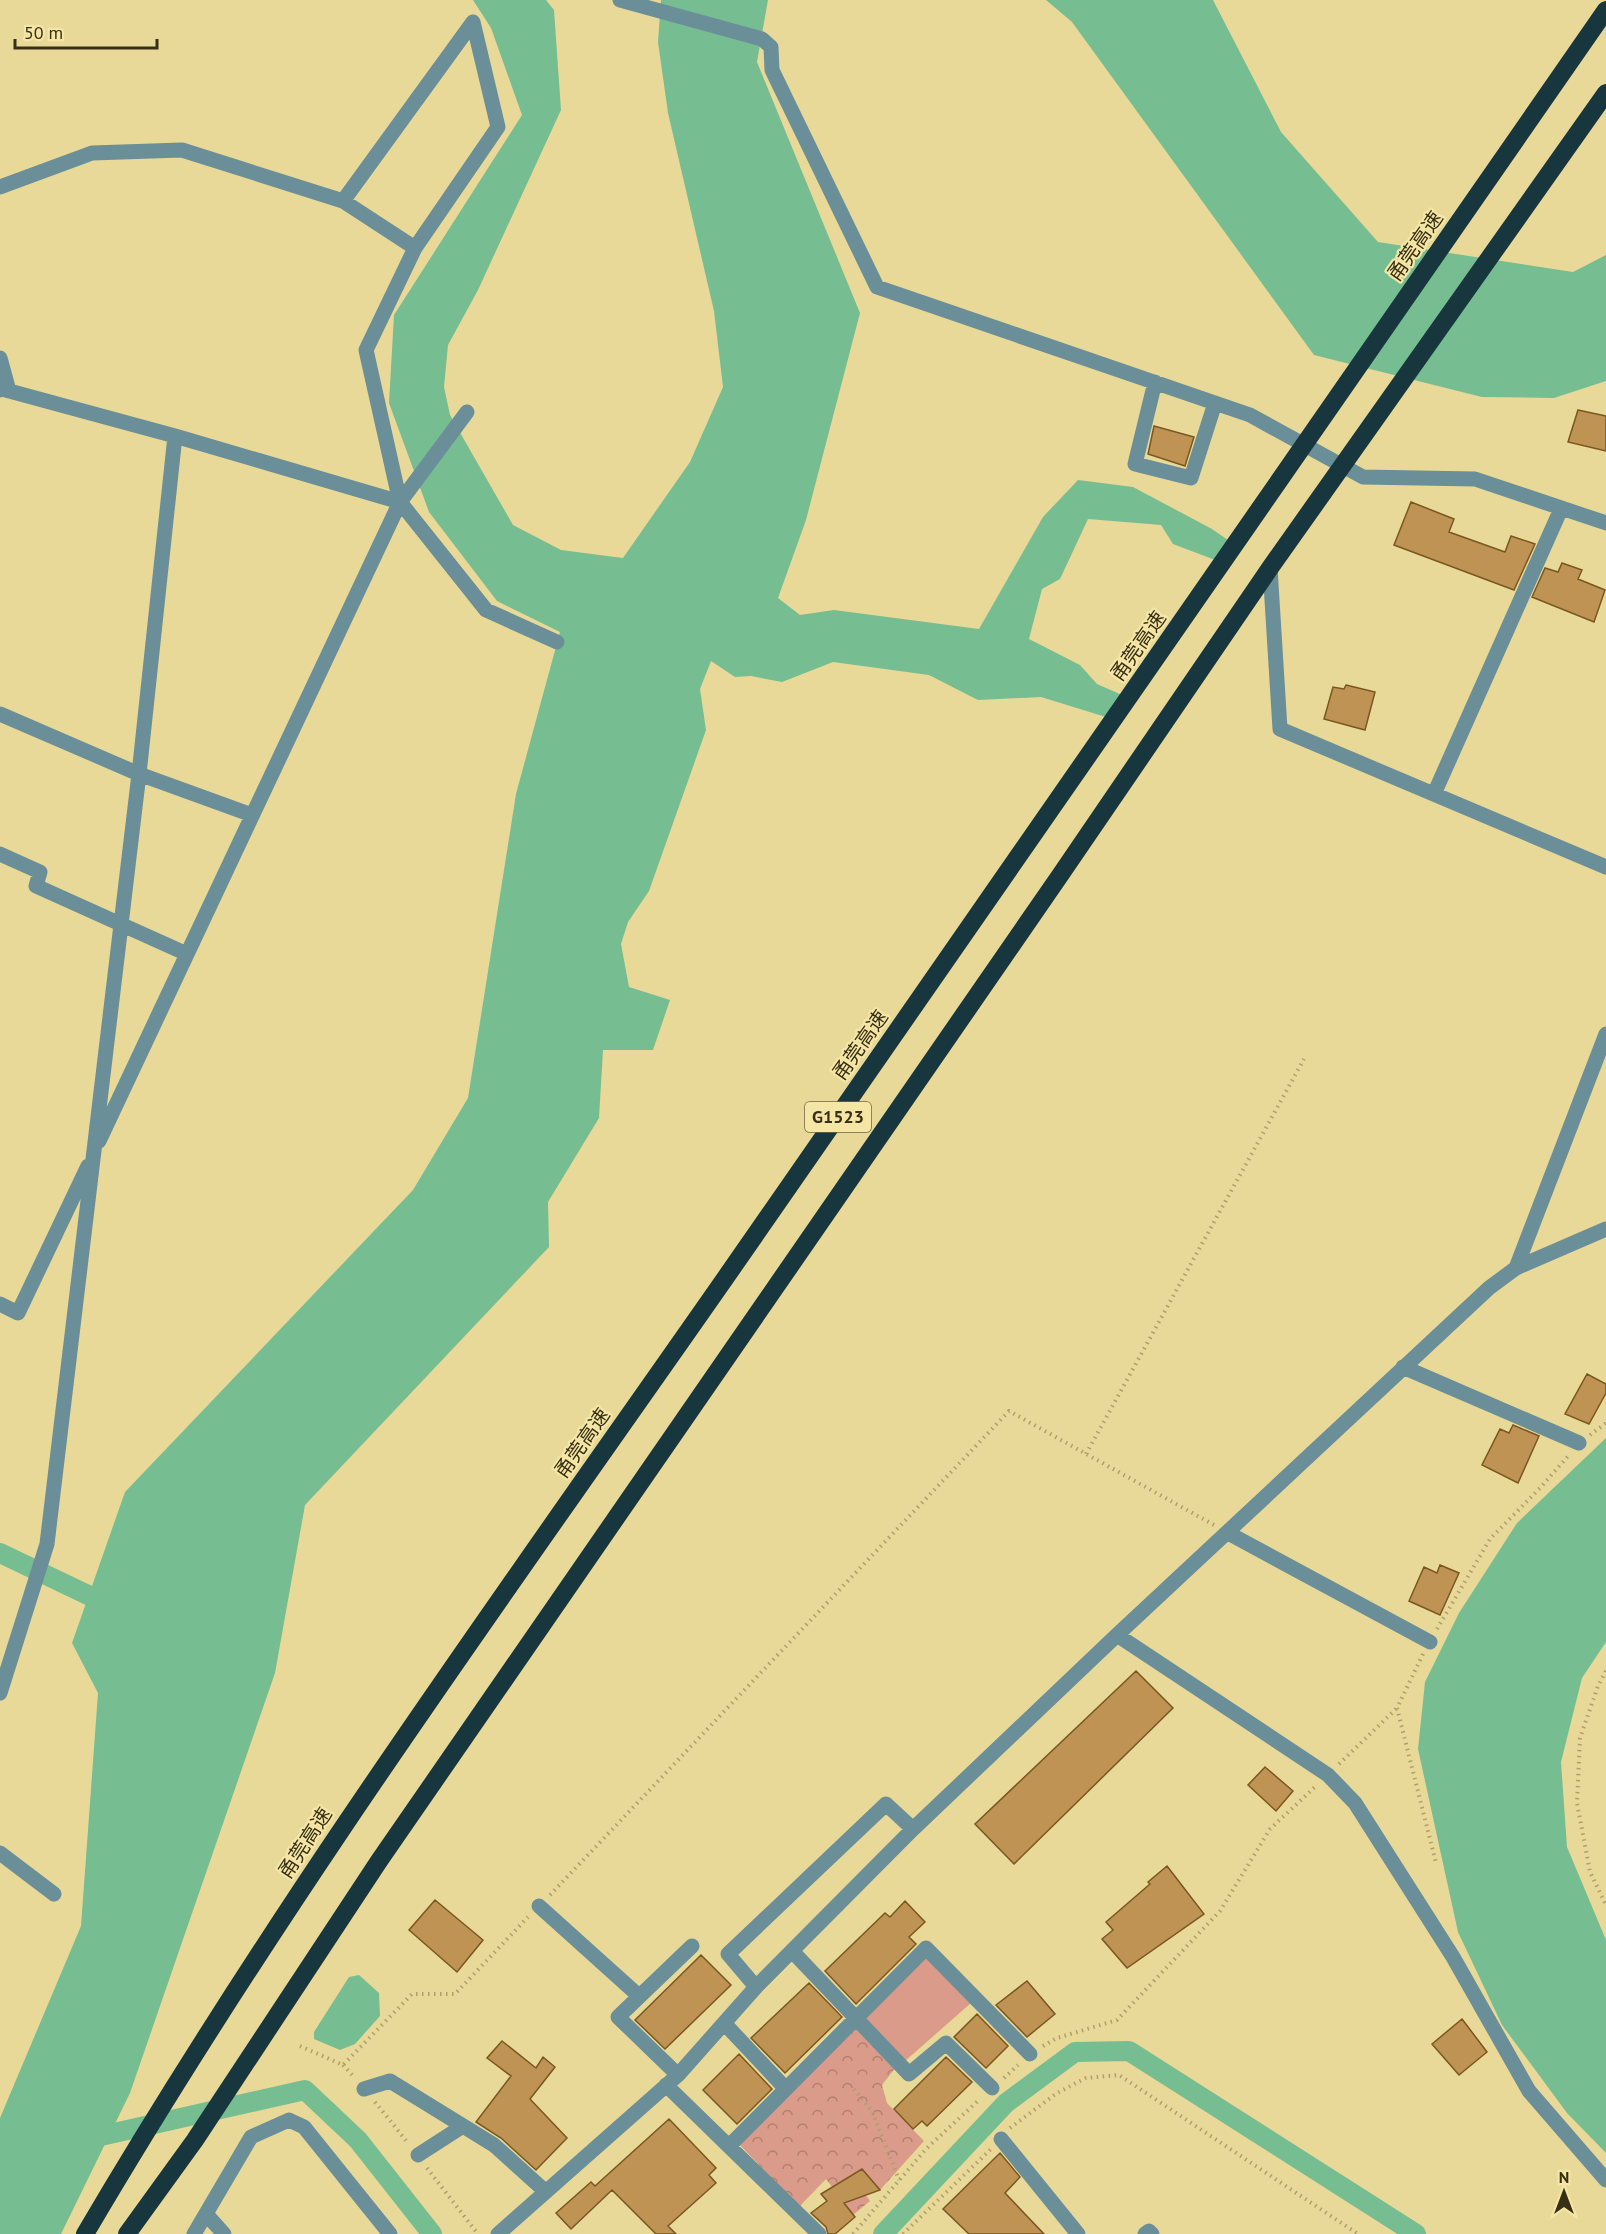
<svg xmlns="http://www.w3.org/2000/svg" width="1606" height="2234" font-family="'PT Sans','Noto Sans SC',sans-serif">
	<defs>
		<pattern id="forest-crowns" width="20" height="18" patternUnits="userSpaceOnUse" patternTransform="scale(1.5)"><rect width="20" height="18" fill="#db9b8a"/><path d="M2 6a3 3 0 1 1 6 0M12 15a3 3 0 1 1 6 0" fill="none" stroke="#b27f70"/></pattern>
	</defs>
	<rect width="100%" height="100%" fill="#e9d998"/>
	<path fill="url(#forest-crowns)" d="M 854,2026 L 896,2067 L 882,2085 L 887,2103 L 924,2141 L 880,2190 L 862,2169 L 852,2175 L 870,2201 L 853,2215 L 826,2179 L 799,2207 L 739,2144 Z"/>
	<path fill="#db9b8a" d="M 927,1957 L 971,2003 L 904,2062 L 862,2019 Z"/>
	<path fill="#76bd91" d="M 473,0 L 546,0 L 554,10 L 561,110 L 478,290 L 448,345 L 444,387 L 450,415 L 513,525 L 561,550 L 623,558 L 690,462 L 723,387 L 714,311 L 668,113 L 658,42 L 661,0 L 768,0 L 757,62 L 860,313 L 806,520 L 778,598 L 800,615 L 834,610 L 979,629 L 1043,517 L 1078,480 L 1133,487 L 1212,529 L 1235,545 L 1223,563 L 1173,544 L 1161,525 L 1088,519 L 1060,579 L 1042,589 L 1029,639 L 1080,665 L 1097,684 L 1129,698 L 1109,718 L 1041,697 L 978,700 L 929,675 L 833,662 L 782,682 L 751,676 L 735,677 L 711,661 L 700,689 L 706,730 L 649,891 L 628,922 L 621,944 L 629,987 L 670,1000 L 653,1050 L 603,1050 L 599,1118 L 548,1202 L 549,1247 L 305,1505 L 275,1673 L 130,2093 L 61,2234 L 0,2234 L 0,2118 L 81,1926 L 98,1693 L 72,1643 L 125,1492 L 413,1190 L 468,1098 L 516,794 L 560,632 L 497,601 L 429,512 L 389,403 L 394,315 L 522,115 L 491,28 Z
		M 1046,0 L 1213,0 L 1281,132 L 1378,242 L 1573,272 L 1606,255 L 1606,381 L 1554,398 L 1482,397 L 1314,355 L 1072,22 Z
		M 1606,1438 L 1606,1642 L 1582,1678 L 1561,1762 L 1567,1847 L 1606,1940 L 1606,2153 L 1567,2113 L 1502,2025 L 1458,1932 L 1418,1749 L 1425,1682 L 1459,1613 L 1517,1523 Z
		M 359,1975 L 379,1993 L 380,2016 L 355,2044 L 340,2050 L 314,2039 L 314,2032 L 349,1977 Z"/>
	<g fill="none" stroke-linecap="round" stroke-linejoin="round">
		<path stroke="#76bd91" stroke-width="20" d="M 0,1553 L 113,1607
			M 83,2140 L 305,2090 L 358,2140 L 432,2234
			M 883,2234 L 1006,2103 L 1075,2052 L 1129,2051 L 1416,2234"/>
	</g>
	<path fill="#be9353" stroke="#7a5720" stroke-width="1.5" d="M 1578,410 L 1606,416 L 1606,451 L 1568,442 Z
		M 1154,426 L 1194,437 L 1185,466 L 1148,454 Z
		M 1411,502 L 1454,519 L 1449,532 L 1505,552 L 1511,536 L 1535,544 L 1514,590 L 1394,545 Z
		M 1562,563 L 1582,570 L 1578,579 L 1605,590 L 1594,622 L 1532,597 L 1545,568 L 1558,572 Z
		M 1346,685 L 1375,692 L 1365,730 L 1324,719 L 1333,687 L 1344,689 Z
		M 1587,1374 L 1606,1384 L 1606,1393 L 1589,1424 L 1565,1414 Z
		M 1513,1425 L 1539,1436 L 1518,1483 L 1482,1465 L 1500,1429 L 1509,1433 Z
		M 1440,1565 L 1459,1573 L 1440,1615 L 1409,1601 L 1424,1567 L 1437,1573 Z
		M 1136,1671 L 1173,1708 L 1014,1864 L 975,1824 Z
		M 1265,1767 L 1293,1791 L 1276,1811 L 1248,1785 Z
		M 1167,1866 L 1204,1914 L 1127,1968 L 1102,1939 L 1113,1930 L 1106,1922 L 1150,1884 L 1148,1882 Z
		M 435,1900 L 483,1940 L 457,1972 L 409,1930 Z
		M 905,1901 L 925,1922 L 909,1937 L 916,1944 L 856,2004 L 825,1971 L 885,1913 L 890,1917 Z
		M 701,1955 L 731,1985 L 665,2049 L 635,2020 Z
		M 1027,1981 L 1055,2014 L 1027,2037 L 996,2005 Z
		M 809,1983 L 842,2017 L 785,2073 L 751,2038 Z
		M 977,2014 L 1008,2046 L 986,2068 L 954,2037 Z
		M 1462,2019 L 1487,2052 L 1459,2075 L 1432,2044 Z
		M 502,2041 L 536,2068 L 543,2057 L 555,2067 L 530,2099 L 567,2138 L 536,2170 L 501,2138 L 476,2122 L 511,2076 L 487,2058 Z
		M 739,2054 L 772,2089 L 737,2124 L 703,2090 Z
		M 946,2057 L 972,2082 L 927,2126 L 922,2121 L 913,2129 L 894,2109 Z
		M 669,2119 L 716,2168 L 709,2175 L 716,2183 L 668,2226 L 676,2234 L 656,2234 L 612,2190 L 571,2229 L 556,2213 L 591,2182 L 595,2186 Z
		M 1000,2153 L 1020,2177 L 1005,2193 L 1044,2234 L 969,2234 L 943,2209 Z
		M 862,2169 L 880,2190 L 844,2203 L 855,2217 L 835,2234 L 828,2234 L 826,2227 L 811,2213 L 827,2201 L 821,2194 Z"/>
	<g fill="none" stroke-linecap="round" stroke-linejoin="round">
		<path stroke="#ada06c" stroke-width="4" stroke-dasharray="1.5 4.5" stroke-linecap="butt" d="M 1590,1435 L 1606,1423
			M 1086,1454 L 1304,1059
			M 1437,1629 L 1490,1539 L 1540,1488 L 1569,1455
			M 1423,1654 L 1397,1708 L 1436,1863
			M 1606,1671 L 1598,1686 L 1580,1738 L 1577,1803 L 1590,1872 L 1606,1905
			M 1339,1764 L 1397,1708
			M 550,1895 L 1009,1411 L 1214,1525
			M 300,2046 L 343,2065 L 412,1994 L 455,1994 L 528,1917
			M 1043,2046 L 1057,2038 L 1117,2020 L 1220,1911 L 1270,1829 L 1316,1786
			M 343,2065 L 355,2078
			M 1004,2078 L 1018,2065
			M 854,2089 L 873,2113 L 899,2180
			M 375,2102 L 408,2143
			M 1010,2128 L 1057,2093 L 1086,2078 L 1119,2075 L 1358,2234
			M 427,2168 L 478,2234
			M 853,2234 L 926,2149 L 980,2099
			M 903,2234 L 991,2149"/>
		<path stroke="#6a8f99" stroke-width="15" d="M 620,0 L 762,39 L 771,47 L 772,70 L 877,287 L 1250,415 L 1363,477 L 1475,479 L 1606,523
			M 0,187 L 92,153 L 182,150 L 343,201 L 415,248 L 366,350 L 400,502 L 486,610 L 557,642
			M 343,201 L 473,22 L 498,127 L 415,248
			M 0,358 L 9,391
			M 1155,382 L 1135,464 L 1191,478 L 1215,403
			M 0,390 L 2,389 L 175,436 L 139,774 L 47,1544 L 0,1693
			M 175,436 L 400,502
			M 1270,568 L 1280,729 L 1606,867
			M 0,714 L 139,774 L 252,815
			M 1434,794 L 1561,509
			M 0,854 L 40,872 L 36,886 L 187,954
			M 99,1141 L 400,502 L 467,412
			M 1516,1268 L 1606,1034
			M 0,1304 L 18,1313 L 88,1166
			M 1403,1367 L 1579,1443
			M 1228,1533 L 1430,1642
			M 1117,1635 L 1328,1775 L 1355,1803 L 1453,1957 L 1529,2091 L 1606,2180
			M 0,1853 L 54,1894
			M 539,1906 L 639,1996
			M 792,1951 L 909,2074 L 946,2043 L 992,2088
			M 756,1987 L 728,1954 L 886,1804 L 913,1829
			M 724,2023 L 786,2089
			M 678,2075 L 618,2017 L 692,1946
			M 666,2085 L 819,2234
			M 364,2089 L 390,2081 L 494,2145 L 545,2191
			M 1001,2139 L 1078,2234
			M 729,2146 L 926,1948 L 1030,2054
			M 418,2155 L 463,2126
			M 207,2215 L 224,2234
			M 194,2234 L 251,2137 L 289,2120 L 304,2127 L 390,2234
			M 498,2234 L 678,2075 L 756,1987 L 913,1829 L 1117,1635 L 1489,1288 L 1516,1268 L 1606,1229
			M 1145,2234 L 1149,2231 L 1152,2234"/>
		<path stroke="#17363d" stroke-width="18" d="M 85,2234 C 282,1899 511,1585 733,1267 C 1025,848 1316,429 1606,10
			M 127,2234 L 195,2140 L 379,1861 L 1061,874 L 1270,568 L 1606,93"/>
	</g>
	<g text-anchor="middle" stroke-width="4.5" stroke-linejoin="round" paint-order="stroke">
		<rect fill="#f6e6a5" stroke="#706741" stroke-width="1.5" x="805" y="1102" width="66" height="30" rx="4.5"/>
		<g font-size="18" font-weight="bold" fill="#373016">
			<text x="838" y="1123">G1523</text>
		</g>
		<g font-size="20" fill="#373016" stroke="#f6e6a5">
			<text transform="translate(1415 246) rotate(-55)" y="7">甬莞高速</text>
			<text transform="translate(1138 646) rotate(-55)" y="7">甬莞高速</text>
			<text transform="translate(860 1045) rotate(-55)" y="7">甬莞高速</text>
			<text transform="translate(582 1443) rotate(-55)" y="7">甬莞高速</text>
			<text transform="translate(305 1843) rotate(-57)" y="7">甬莞高速</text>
		</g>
	</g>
	<g transform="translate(1564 2192)" stroke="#f6e6a5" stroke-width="4.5" paint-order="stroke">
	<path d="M0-4.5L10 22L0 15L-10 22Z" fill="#373016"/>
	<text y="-9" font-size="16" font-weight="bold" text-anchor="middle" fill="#373016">N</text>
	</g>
	<path d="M15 39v9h142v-9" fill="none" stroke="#373016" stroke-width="3"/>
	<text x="24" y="39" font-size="18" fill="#373016" stroke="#f6e6a5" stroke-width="4.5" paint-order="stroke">50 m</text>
</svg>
